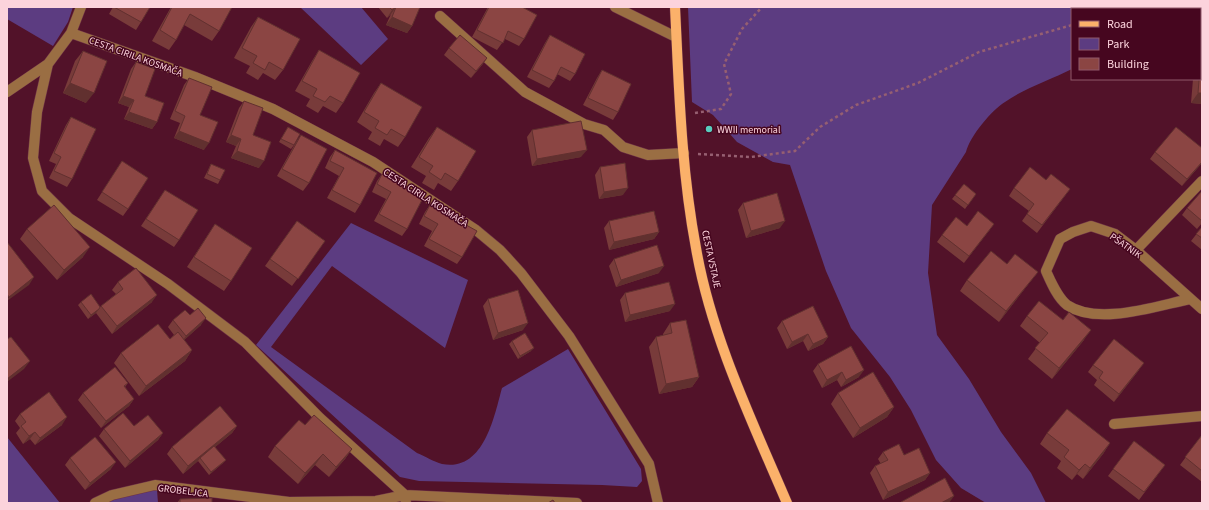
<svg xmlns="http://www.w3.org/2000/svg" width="1209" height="510" font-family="'Source Sans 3',sans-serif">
	<rect width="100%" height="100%" fill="#521229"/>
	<path fill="#5c3c81" d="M 7,7 L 73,7 L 68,22 L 53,46 L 7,19 Z
		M 300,7 L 361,7 L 388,39 L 361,65 Z
		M 688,7 L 1202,7 L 1202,40 L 1200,39 L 1200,9 L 1072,9 L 1072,69 C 1052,79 1023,89 1005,102 C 991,111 970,136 966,152 L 932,205 L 928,273 L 937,335 L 969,379 L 1001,432 L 1031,473 L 1046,503 L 986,503 L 961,488 L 936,460 L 911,410 L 890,377 L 851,328 L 826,271 L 790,165 L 773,162 L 737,142 L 713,115 L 692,102 Z
		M 351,223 L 468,280 L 445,348 L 332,266 L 271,347 L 417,453 C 425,456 434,462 442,464 C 484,472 494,417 502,388 L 568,349 L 641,469 L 642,481 L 637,487 L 602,485 L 419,481 L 400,477 L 256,345 Z
		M 7,437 L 60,503 L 7,503 Z
		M 157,490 L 158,503 L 105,503 L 138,491 Z"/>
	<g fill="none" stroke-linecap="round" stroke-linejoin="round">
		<g stroke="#6d3146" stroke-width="11">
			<path id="minor" d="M 615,7 L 676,37
				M 440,16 L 525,92 L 584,124 L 604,130 L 623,147 L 648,155 L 684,153
				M 71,33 L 195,77 L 273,109 L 373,162 L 476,230 L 500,250 L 521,273 L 569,336 L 649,464 L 658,503
				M 48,64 L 37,112 L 33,158 L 42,191 L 69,218 L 168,284 L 245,342 L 320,418 L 405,495 L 406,503
				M 7,92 L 48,64 L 71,33 L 81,7
				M 1136,250 L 1202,181
				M 1190,299 C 1156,306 1098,326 1067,305 C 1057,297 1051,282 1046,271 L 1060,239 L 1073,232 L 1091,226 L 1115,234 L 1136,250 L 1202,309
				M 1114,424 L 1202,416
				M 95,503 L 112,495 L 155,485 L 289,502 L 376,501 L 405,495 L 577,503"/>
		</g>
		<g stroke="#6d3146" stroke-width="11">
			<path id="major" d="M 675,7 C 679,87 681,169 696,248 C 711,336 752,421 787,503"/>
		</g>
		<path stroke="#965f71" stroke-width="2.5" stroke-dasharray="3 3" stroke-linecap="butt" d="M 1134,9 L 1138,7
			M 695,113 L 721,109 L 731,94 L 724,64 L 742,29 L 762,7
			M 698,154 L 751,157 L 795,151 L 820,127 L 856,105 L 918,83 L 979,52 L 1072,25"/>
		<use href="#minor" stroke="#9a6e43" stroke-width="10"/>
		<use href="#major" stroke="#fbb16a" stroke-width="10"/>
	</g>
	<path fill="#783b3a" d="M 113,7 L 150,7 L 141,22 L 136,30 L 109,14 Z
		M 171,7 L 232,7 L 219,31 L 212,41 L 184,25 L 176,40 L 169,50 L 152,41 Z
		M 378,7 L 420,7 L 412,26 L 407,33 L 386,25 L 391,14 L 387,18 Z
		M 488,7 L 522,7 L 524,39 L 519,46 L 505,39 L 497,50 L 472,37 Z
		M 258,17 L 283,70 L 275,80 L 263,73 L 258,80 L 246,73 L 250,66 L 234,58 L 251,27 Z
		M 550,35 L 575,74 L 570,81 L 557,74 L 554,81 L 549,88 L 527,77 L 545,43 Z
		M 449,48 L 487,58 L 482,65 L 471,78 L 444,55 Z
		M 319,50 L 343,103 L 336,113 L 323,106 L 318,113 L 306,106 L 310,99 L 295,91 L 312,61 Z
		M 83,51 L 86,103 L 63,93 L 75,61 Z
		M 1201,57 L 1202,104 L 1191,103 L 1193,79 L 1200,79 L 1200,60 Z
		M 136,62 L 145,96 L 157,122 L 152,129 L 124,119 L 129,107 L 118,103 L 131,69 Z
		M 602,70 L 618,112 L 613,120 L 583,105 L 597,78 Z
		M 189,78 L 200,115 L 204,150 L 174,138 L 180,123 L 170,119 L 184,85 Z
		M 381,83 L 405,137 L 398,147 L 384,139 L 380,146 L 368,139 L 372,132 L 357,122 L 374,93 Z
		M 244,101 L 253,135 L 259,168 L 231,158 L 236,146 L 226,142 L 239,108 Z
		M 71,117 L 72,179 L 67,187 L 49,178 L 56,164 L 49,161 L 66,125 Z
		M 288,127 L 294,145 L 291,149 L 279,142 Z
		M 437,127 L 458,181 L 451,191 L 438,183 L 434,190 L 422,183 L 426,176 L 411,167 L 429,138 Z
		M 532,130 L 581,157 L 532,166 L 527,137 Z
		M 301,135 L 309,183 L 303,191 L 277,176 L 296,142 Z
		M 335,150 L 360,205 L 355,213 L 327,198 L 339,176 L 325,168 L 330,157 Z
		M 1155,152 L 1202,163 L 1182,186 L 1150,159 Z
		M 122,161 L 128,209 L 123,216 L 97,200 Z
		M 211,164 L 220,180 L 218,184 L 204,178 Z
		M 600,167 L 623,195 L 599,199 L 595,175 Z
		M 382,174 L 424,196 L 407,229 L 402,236 L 374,221 L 386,199 L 372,192 L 377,181 Z
		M 1046,180 L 1070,189 L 1037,233 L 1022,221 L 1029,211 L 1009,196 L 1014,188 Z
		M 964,184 L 976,194 L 965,209 L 952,199 Z
		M 165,190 L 179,240 L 174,247 L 141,226 Z
		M 1202,193 L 1202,223 L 1197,229 L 1182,215 L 1187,208 Z
		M 743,203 L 780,228 L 746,238 L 738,210 Z
		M 430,205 L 462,257 L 457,264 L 424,246 L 432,231 L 419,224 L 425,212 Z
		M 297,221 L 325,241 L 292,286 L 265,266 Z
		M 609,221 L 659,232 L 654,239 L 609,250 L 604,228 Z
		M 215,224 L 231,281 L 224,291 L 187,267 Z
		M 994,224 L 964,263 L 937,242 L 942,235 L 967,226 Z
		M 1202,227 L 1202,250 L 1191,241 Z
		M 27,229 L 83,257 L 57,280 L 20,239 Z
		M 614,259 L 659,273 L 616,287 L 609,266 Z
		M 1007,264 L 1038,272 L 1030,282 L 999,322 L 960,291 L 967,280 Z
		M 118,282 L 152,302 L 112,334 L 96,313 L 88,319 L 78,305 L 81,302 L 100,307 L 116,294 L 112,290 Z
		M 625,293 L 670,311 L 625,322 L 620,300 Z
		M 488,299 L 523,330 L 493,340 L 483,306 Z
		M 190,315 L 201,325 L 184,340 L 192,350 L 185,361 L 139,396 L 114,363 L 121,353 L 170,339 L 174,335 L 168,327 L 173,320 Z
		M 1027,316 L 1084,340 L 1052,379 L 1028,359 L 1040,343 L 1020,326 Z
		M 782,321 L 828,337 L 823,344 L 808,351 L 803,341 L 787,349 L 777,328 Z
		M 670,323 L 699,377 L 692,387 L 659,394 L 649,347 L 656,337 L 663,335 L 663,334 Z
		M 512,341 L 531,351 L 518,359 L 509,344 Z
		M 818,364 L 859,377 L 841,387 L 837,380 L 822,388 L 813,371 Z
		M 1093,365 L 1139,370 L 1114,402 L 1094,385 L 1097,380 L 1088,372 Z
		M 128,383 L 125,387 L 134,399 L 129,406 L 101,428 L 78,400 L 83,393 Z
		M 838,393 L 894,407 L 887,417 L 853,438 L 831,404 Z
		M 20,414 L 62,425 L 35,445 L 30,439 L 23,444 L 16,433 L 20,428 L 15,421 Z
		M 305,425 L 352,449 L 345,459 L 329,477 L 315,465 L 298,484 L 268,457 L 275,446 Z
		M 134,426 L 163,433 L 158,440 L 125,468 L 99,436 L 104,429 Z
		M 237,426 L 232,433 L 215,447 L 223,463 L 209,475 L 198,461 L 183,474 L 167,454 L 172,447 Z
		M 1047,433 L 1110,443 L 1103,454 L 1083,479 L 1077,474 L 1072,480 L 1057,468 L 1061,461 L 1040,444 Z
		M 1202,435 L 1202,482 L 1180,465 Z
		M 1134,441 L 1165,465 L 1139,500 L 1108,476 Z
		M 883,452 L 930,473 L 925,480 L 883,500 L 870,473 L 875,466 L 881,464 L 878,459 Z
		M 70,458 L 111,469 L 85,490 L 65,465 Z
		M 180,499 L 180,503 L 177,503 Z"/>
	<path fill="#61302f" d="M 396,7 L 391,14 L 387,18 L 392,10 Z
		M 392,17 L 412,26 L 407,33 L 386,25 Z
		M 487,58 L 482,65 L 471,78 L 476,71 Z
		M 70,83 L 94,93 L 86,103 L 63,93 Z
		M 1198,93 L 1202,93 L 1202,104 L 1191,103 Z
		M 123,96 L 134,100 L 129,107 L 118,103 Z
		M 129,112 L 157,122 L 152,129 L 124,119 Z
		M 179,131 L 209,143 L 204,150 L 174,138 Z
		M 231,135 L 241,139 L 236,146 L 226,142 Z
		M 587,150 L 581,157 L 532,166 L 537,159 Z
		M 237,151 L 264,161 L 259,168 L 231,158 Z
		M 1202,162 L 1202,163 L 1182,186 L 1187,179 Z
		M 628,188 L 623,195 L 599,199 L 604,192 Z
		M 785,221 L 780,228 L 746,238 L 751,231 Z
		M 994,224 L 989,231 L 964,263 L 969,256 Z
		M 659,232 L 654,239 L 609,250 L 614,242 Z
		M 90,247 L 83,257 L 57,280 L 64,270 Z
		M 664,266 L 659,273 L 616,287 L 621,280 Z
		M 1038,272 L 1030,282 L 999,322 L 1006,311 Z
		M 34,277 L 29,285 L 7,301 L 7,299 L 9,297 Z
		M 157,295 L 152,302 L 112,334 L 117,326 Z
		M 675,304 L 670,311 L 625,322 L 630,315 Z
		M 99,309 L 96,313 L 88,319 L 91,315 Z
		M 206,318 L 201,325 L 181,343 L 186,336 Z
		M 528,323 L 523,330 L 493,340 L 498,333 Z
		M 1091,330 L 1084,340 L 1052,379 L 1059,368 Z
		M 808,334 L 803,341 L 787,349 L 792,342 Z
		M 828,337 L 823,344 L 808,351 L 813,344 Z
		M 534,348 L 531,351 L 518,359 L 520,356 Z
		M 192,350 L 185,361 L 139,396 L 146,386 Z
		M 30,361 L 24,369 L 7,382 L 7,379 Z
		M 1144,363 L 1139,370 L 1114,402 L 1119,394 Z
		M 864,370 L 859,377 L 841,387 L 846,380 Z
		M 842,372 L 837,380 L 822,388 L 827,380 Z
		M 699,377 L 692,387 L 659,394 L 666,384 Z
		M 134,399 L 129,406 L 101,428 L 106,421 Z
		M 894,407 L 887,417 L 853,438 L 860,428 Z
		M 67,417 L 62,425 L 35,445 L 40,438 Z
		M 237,426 L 232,433 L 201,459 L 200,458 L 198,461 L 183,474 L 188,466 Z
		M 35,432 L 30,439 L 23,444 L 29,436 Z
		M 163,433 L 158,440 L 125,468 L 130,461 Z
		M 1110,443 L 1103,454 L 1083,479 L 1090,468 Z
		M 352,449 L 345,459 L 329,477 L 336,467 Z
		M 323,454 L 315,465 L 298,484 L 305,473 Z
		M 226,460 L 223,463 L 209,475 L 211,472 Z
		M 116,462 L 111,469 L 85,490 L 90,483 Z
		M 1085,464 L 1077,474 L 1072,480 L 1079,470 Z
		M 930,473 L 925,480 L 883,500 L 888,492 Z
		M 954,496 L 949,503 L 941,503 Z"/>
	<path fill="#8b4543" stroke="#61302f" d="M 114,7 L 150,7 L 141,22 Z
		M 172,7 L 232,7 L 219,31 L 190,14 L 176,40 L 160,30 Z
		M 389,7 L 396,7 L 392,10 Z
		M 396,7 L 420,7 L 412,26 L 392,17 Z
		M 489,7 L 522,7 L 537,15 L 524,39 L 508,31 L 503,43 L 477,30 Z
		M 258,17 L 300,39 L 283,70 L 269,62 L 265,70 L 253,63 L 257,56 L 242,48 Z
		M 460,35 L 487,58 L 476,71 L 449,48 Z
		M 550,35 L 585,54 L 575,74 L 561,67 L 554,81 L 532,70 Z
		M 319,50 L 360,73 L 343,103 L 330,96 L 325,102 L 313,96 L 317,89 L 302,81 Z
		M 83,51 L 107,61 L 94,93 L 70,83 Z
		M 1201,57 L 1202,57 L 1202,93 L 1198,93 Z
		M 136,62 L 155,69 L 145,96 L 164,103 L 157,122 L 129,112 L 134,100 L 123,96 Z
		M 602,70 L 631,84 L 618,112 L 588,98 Z
		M 189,78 L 212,87 L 200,115 L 218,122 L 209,143 L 179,131 L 185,116 L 175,111 Z
		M 381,83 L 422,107 L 405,137 L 391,129 L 387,135 L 375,128 L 379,121 L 364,112 Z
		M 244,101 L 263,108 L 253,135 L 271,142 L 264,161 L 237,151 L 241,139 L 231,135 Z
		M 71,117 L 96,129 L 72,179 L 54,171 L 61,157 L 54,153 Z
		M 581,121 L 587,150 L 537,159 L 532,130 Z
		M 288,127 L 300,134 L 294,145 L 281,139 Z
		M 437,127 L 476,151 L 458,181 L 445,173 L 441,180 L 429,172 L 433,166 L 419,157 Z
		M 1176,127 L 1202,148 L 1202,162 L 1187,179 L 1155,152 Z
		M 301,135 L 327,149 L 309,183 L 282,169 Z
		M 335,150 L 377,173 L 360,205 L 332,190 L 344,168 L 330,161 Z
		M 122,161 L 148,178 L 128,209 L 102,192 Z
		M 625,163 L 628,188 L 604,192 L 600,167 Z
		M 211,164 L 225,170 L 220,180 L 207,174 Z
		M 1030,167 L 1046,180 L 1051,174 L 1070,189 L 1042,225 L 1027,214 L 1034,204 L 1014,188 Z
		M 382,174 L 424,196 L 407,229 L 379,214 L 391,192 L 377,184 Z
		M 964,184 L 976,194 L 968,205 L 955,195 Z
		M 165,190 L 198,210 L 179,240 L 146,219 Z
		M 1201,192 L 1202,193 L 1202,221 L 1187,208 Z
		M 777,193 L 785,221 L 751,231 L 743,203 Z
		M 54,205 L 90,247 L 64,270 L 27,229 Z
		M 430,205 L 477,231 L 462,257 L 429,239 L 438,224 L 424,216 Z
		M 654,211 L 659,232 L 614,242 L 609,221 Z
		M 978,211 L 994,224 L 969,256 L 942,235 L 956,217 L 967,226 Z
		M 297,221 L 325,241 L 298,279 L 270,259 Z
		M 215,224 L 252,248 L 231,281 L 194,257 Z
		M 1202,227 L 1202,238 L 1196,234 Z
		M 7,242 L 34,277 L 9,297 L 7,294 Z
		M 657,245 L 664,266 L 621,280 L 614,259 Z
		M 991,251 L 1007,264 L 1015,254 L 1038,272 L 1006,311 L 967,280 Z
		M 136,268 L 157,295 L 117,326 L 101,306 L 123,289 L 118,282 Z
		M 669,282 L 675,304 L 630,315 L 625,293 Z
		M 518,290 L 528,323 L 498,333 L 488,299 Z
		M 91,294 L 100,307 L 99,309 L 91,315 L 81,302 Z
		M 1039,301 L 1063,320 L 1069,312 L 1091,330 L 1059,368 L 1035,348 L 1048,333 L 1027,316 Z
		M 813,306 L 828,337 L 813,344 L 808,334 L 792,342 L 782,321 Z
		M 198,308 L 206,318 L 186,336 L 173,320 L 185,310 L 190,315 Z
		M 686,320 L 699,377 L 666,384 L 656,337 L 672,333 L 670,323 Z
		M 158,324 L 170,339 L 178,332 L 192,350 L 146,386 L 121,353 Z
		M 525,333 L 534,348 L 520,356 L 512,341 Z
		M 11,337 L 30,361 L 7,379 L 7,339 Z
		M 1114,339 L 1144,363 L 1119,394 L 1099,378 L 1103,372 L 1093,365 Z
		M 851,346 L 864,370 L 846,380 L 842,372 L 827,380 L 818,364 Z
		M 115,367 L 128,383 L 124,386 L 134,399 L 106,421 L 83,393 Z
		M 873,372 L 894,407 L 860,428 L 838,393 Z
		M 49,392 L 67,417 L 40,438 L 35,432 L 29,436 L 21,426 L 26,422 L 20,414 Z
		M 220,406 L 237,426 L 188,466 L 172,447 Z
		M 1067,409 L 1110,443 L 1090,468 L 1085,464 L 1079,470 L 1064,457 L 1069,450 L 1047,433 Z
		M 123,413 L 134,426 L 148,415 L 163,433 L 130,461 L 104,429 Z
		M 314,415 L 352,449 L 336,467 L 323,454 L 305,473 L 275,446 L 299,420 L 305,425 Z
		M 1202,435 L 1202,471 L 1185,457 Z
		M 95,437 L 116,462 L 90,483 L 70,458 Z
		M 1134,441 L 1165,465 L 1144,492 L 1113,469 Z
		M 899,444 L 904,455 L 919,448 L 930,473 L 888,492 L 875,466 L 888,460 L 883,452 Z
		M 214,446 L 226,460 L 211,472 L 200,458 Z
		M 945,478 L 954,496 L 941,503 L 902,503 L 901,502 Z
		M 212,498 L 212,503 L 180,503 L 180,499 Z
		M 553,500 L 555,503 L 548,503 Z"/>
	<circle fill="#59cebe" stroke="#46061f" stroke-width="1.5" cx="709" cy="129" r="4"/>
	<g text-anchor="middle" stroke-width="3" stroke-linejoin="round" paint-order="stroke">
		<g font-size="10" fill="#fcd3dc" stroke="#46061f">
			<text transform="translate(136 56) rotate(20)" y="4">CESTA CIRILA KOSMAČA</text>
			<text transform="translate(426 197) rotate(33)" y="4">CESTA CIRILA KOSMAČA</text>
			<text transform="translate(1126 245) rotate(35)" y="4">PŠATNIK</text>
			<text transform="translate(712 259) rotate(78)" y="4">CESTA VSTAJE</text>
			<text transform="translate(183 490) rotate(7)" y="4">GROBELJCA</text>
		</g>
		<g font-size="10" fill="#fcd3dc" stroke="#46061f" text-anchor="start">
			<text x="717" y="133">WWII memorial</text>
		</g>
	</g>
	<rect width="1209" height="510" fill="none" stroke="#fcd3dc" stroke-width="16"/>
	<rect x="1071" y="8" width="130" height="72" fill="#46061f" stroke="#8f586b"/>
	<rect x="1079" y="21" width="20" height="6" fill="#fbb16a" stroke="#8f586b"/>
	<text x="1107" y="28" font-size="12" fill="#fcd3dc">Road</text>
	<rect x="1079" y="38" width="20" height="12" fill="#5c3c81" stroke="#8f586b"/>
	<text x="1107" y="48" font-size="12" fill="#fcd3dc">Park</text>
	<rect x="1079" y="58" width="20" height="12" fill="#8b4543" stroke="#8f586b"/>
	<text x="1107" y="68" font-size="12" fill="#fcd3dc">Building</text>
</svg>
